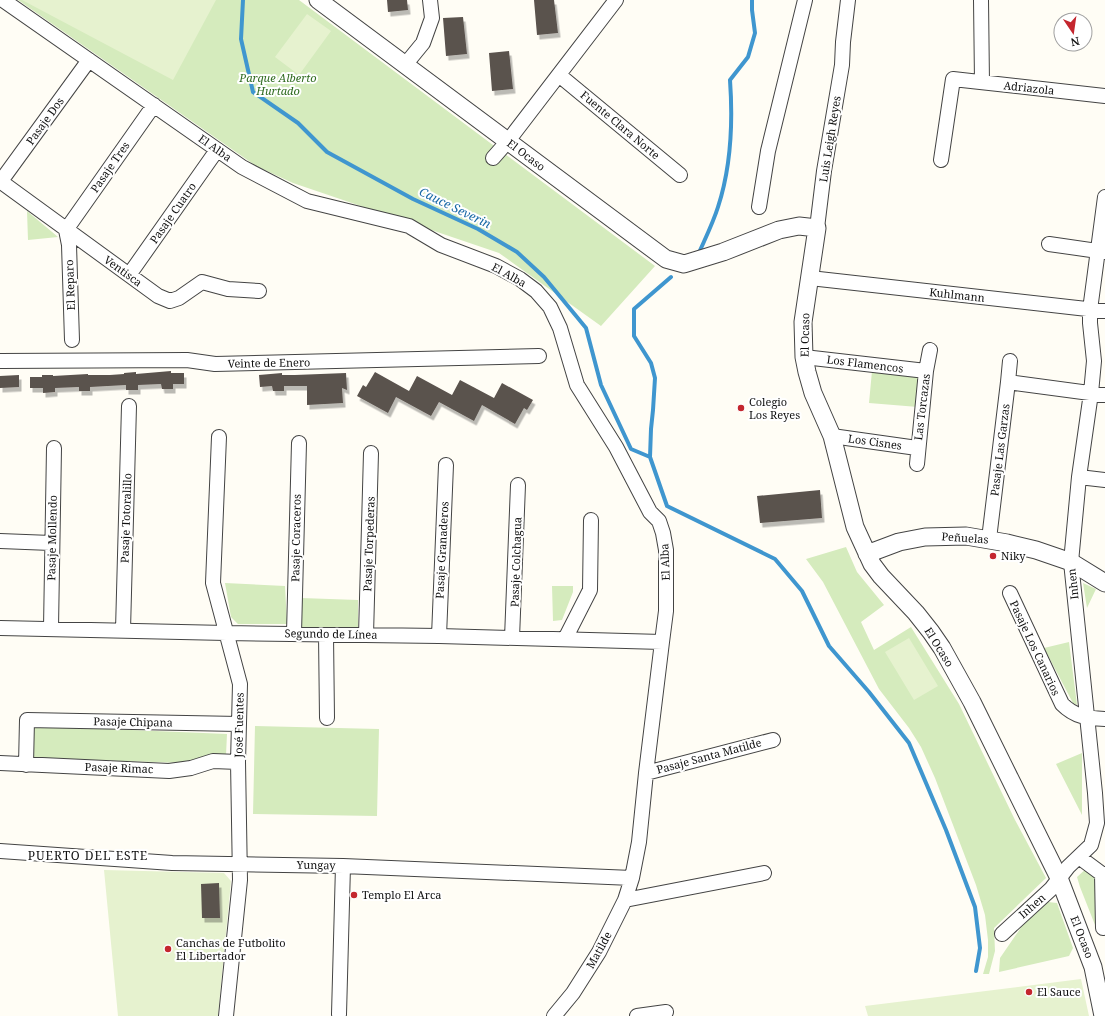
<svg xmlns="http://www.w3.org/2000/svg" width="1105" height="1016" font-family="'Noto Serif',serif">
	<defs>
		<filter id="shadow"><feDropShadow dx="2.5" dy="4.5" stdDeviation="0" flood-color="#0004"/></filter>
	</defs>
	<rect width="100%" height="100%" fill="#fffdf5"/>
	<path fill="#d5ebbd" d="M 18,0 L 299,0 L 655,266 L 601,326 L 499,253 L 293,183 L 256,166 Z
		M 27,211 L 58,237 L 28,240 Z
		M 872,371 L 921,375 L 918,407 L 869,403 Z
		M 846,547 L 857,572 L 884,605 L 861,622 L 874,650 L 911,627 L 959,704 L 1015,820 L 1046,878 L 994,928 L 995,951 L 989,974 L 983,974 L 988,957 L 988,940 L 985,915 L 976,885 L 935,778 L 921,747 L 909,728 L 879,689 L 823,582 L 806,559 Z
		M 225,583 L 285,586 L 287,624 L 238,624 L 231,617 Z
		M 1083,583 L 1096,589 L 1087,608 Z
		M 552,586 L 573,586 L 573,592 L 562,620 L 553,621 Z
		M 301,598 L 358,600 L 358,629 L 302,627 Z
		M 1069,642 L 1077,705 L 1073,703 L 1044,648 Z
		M 36,726 L 227,734 L 226,755 L 184,763 L 33,758 L 31,752 L 32,730 Z
		M 255,726 L 379,729 L 377,816 L 253,814 Z
		M 1082,753 L 1082,815 L 1056,764 Z
		M 1088,867 L 1097,874 L 1097,930 L 1080,887 L 1077,877 Z
		M 1048,902 L 1057,903 L 1073,948 L 1069,956 L 999,972 L 1000,958 L 1022,926 Z"/>
	<path fill="#e6f2cf" d="M 22,0 L 216,0 L 173,80 Z
		M 307,14 L 331,31 L 299,75 L 275,57 Z
		M 909,638 L 938,686 L 914,700 L 885,652 Z
		M 104,870 L 224,873 L 231,881 L 218,1016 L 118,1016 Z
		M 1081,979 L 1089,1016 L 868,1016 L 865,1006 Z"/>
	<g fill="none" stroke-linecap="round" stroke-linejoin="round">
		<path stroke="#3f96cf" stroke-width="4" d="M 243,0 L 241,39 L 253,92 L 298,123 L 327,152 L 413,199 L 478,229 L 517,252 L 544,277 L 586,328 L 601,385 L 631,449 L 650,457
			M 698,255 C 705,239 713,223 718,207 C 731,167 733,122 730,80 L 748,57 L 755,33 L 752,10 L 752,0
			M 671,277 L 634,309 L 634,336 L 651,363 L 655,378 L 653,410 L 651,429 L 650,457 L 667,506 L 775,559 L 802,591 L 829,646 L 869,692 L 909,743 L 946,830 L 975,907 L 980,948 L 976,971"/>
	</g>
	<path fill="#5a524d" filter="url(#shadow)" d="M 387,0 L 407,0 L 408,10 L 388,12 Z
		M 534,0 L 554,0 L 558,33 L 537,35 Z
		M 463,17 L 467,54 L 446,56 L 443,18 Z
		M 509,51 L 513,89 L 492,91 L 489,53 Z
		M 171,371 L 171,373 L 184,373 L 184,384 L 173,384 L 173,389 L 162,389 L 161,384 L 138,385 L 138,390 L 126,390 L 126,385 L 90,387 L 90,391 L 79,391 L 79,387 L 55,388 L 55,392 L 43,393 L 43,388 L 30,388 L 30,377 L 42,377 L 42,375 L 53,375 L 53,376 L 88,374 L 88,375 L 110,375 L 124,374 L 124,373 L 136,372 L 136,374 Z
		M 375,372 L 409,391 L 417,376 L 452,395 L 460,380 L 494,398 L 502,383 L 533,400 L 527,410 L 524,408 L 515,424 L 482,405 L 474,421 L 439,402 L 431,416 L 396,397 L 388,413 L 357,396 L 363,385 L 366,387 Z
		M 282,373 L 282,375 L 295,375 L 346,373 L 347,390 L 342,388 L 343,403 L 307,405 L 307,386 L 284,386 L 284,391 L 273,391 L 272,386 L 260,387 L 259,375 Z
		M 19,375 L 19,387 L 0,388 L 0,376 Z
		M 820,490 L 822,518 L 760,523 L 757,496 Z
		M 219,883 L 220,918 L 202,918 L 201,884 Z"/>
	<g fill="none" stroke-linecap="round" stroke-linejoin="round">
		<g stroke="#444" stroke-width="16">
			<path id="minor" d="M 3,0 L 242,167 L 307,201 L 409,226 L 441,245 L 496,266 L 520,279 L 536,291 L 550,307 L 560,328 L 577,385 L 616,447 L 650,512 L 659,521 L 663,533 L 666,550 L 666,611 L 662,642 L 646,773 L 639,842 L 632,878 L 625,900 L 599,952 L 573,993 L 554,1016
				M 981,0 L 982,82
				M 405,65 L 423,43 L 432,18 L 430,0
				M 559,75 L 680,175
				M 493,158 L 508,141 L 616,0
				M 941,160 L 953,79 L 1105,96
				M 0,181 L 158,296 L 170,301 L 179,298 L 202,282 L 228,289 L 259,291
				M 1,181 L 89,60
				M 759,207 L 768,151 L 805,0
				M 817,228 L 824,171 L 842,65 L 843,42 L 848,0
				M 1049,244 L 1105,252
				M 129,275 L 217,150
				M 810,278 L 1105,311
				M 72,340 L 69,245 L 66,230 L 154,105
				M 804,357 L 926,371
				M 0,361 L 187,360 L 215,364 L 539,356
				M 1008,382 L 1105,395
				M 832,436 L 917,448
				M 219,437 L 213,583 L 240,684 L 238,762 L 240,880 L 226,1016
				M 917,464 L 926,371 L 930,350
				M 1079,477 L 1105,480
				M 989,539 L 1008,382 L 1010,361
				M 0,541 L 51,543
				M 1010,593 L 1062,704 C 1075,717 1087,718 1105,719
				M 0,628 L 226,633 L 439,636 L 662,642
				M 51,628 L 54,448
				M 123,630 L 129,406
				M 294,633 L 299,443
				M 326,635 L 327,718
				M 366,635 L 371,453
				M 439,636 L 446,465
				M 512,638 L 518,485
				M 565,639 L 590,590 L 591,520
				M 0,763 L 169,771 L 191,768 L 213,761 L 238,762
				M 26,765 L 27,720 L 239,724
				M 646,773 L 773,740
				M 0,851 L 172,863 L 343,866 L 632,878
				M 1079,857 L 1102,874 L 1105,874
				M 1102,874 L 1103,928
				M 625,900 L 764,873
				M 1002,934 L 1051,889 L 1068,867 L 1091,845 L 1097,823 L 1095,793 L 1071,562 L 1079,477 L 1091,393 L 1094,361 L 1090,323 L 1090,310 L 1105,197
				M 339,1014 L 343,866
				M 637,1016 L 666,1012"/>
		</g>
		<g stroke="#444" stroke-width="19">
			<path id="tertiary" d="M 318,0 L 666,259 L 684,264 L 723,252 L 779,230 L 799,226 L 817,228 L 803,322 L 804,357 L 807,372 L 813,393 L 832,436 L 855,527 L 872,564 L 881,576 L 916,613 L 931,632 L 942,648 L 972,702 L 1059,878 L 1093,967 L 1103,1016
				M 867,554 L 899,542 L 925,537 L 966,536 L 1007,543 L 1036,550 L 1071,562 L 1105,583"/>
		</g>
		<use href="#minor" stroke="#fff" stroke-width="14"/>
		<use href="#tertiary" stroke="#fff" stroke-width="17"/>
	</g>
	<g fill="#c4262e" stroke="#fff" stroke-width="1.5">
		<circle cx="741" cy="408" r="4"/>
		<circle cx="993" cy="556" r="4"/>
		<circle cx="354" cy="895" r="4"/>
		<circle cx="168" cy="949" r="4"/>
		<circle cx="1029" cy="992" r="4"/>
	</g>
	<g text-anchor="middle" stroke-width="4" stroke-linejoin="round" paint-order="stroke">
		<g font-size="11" font-style="italic" fill="#2f6b1f" stroke="#fff">
			<text x="278" y="82">Parque Alberto<tspan x="278" dy="13">Hurtado</tspan></text>
		</g>
		<g font-size="11" fill="#111" stroke="#fff">
			<text transform="translate(1029 88) rotate(6)" y="4">Adriazola</text>
			<text transform="translate(45 121) rotate(-54)" y="4">Pasaje Dos</text>
			<text transform="translate(620 125) rotate(40)" y="4">Fuente Clara Norte</text>
			<text transform="translate(830 139) rotate(-81)" y="4">Luis Leigh Reyes</text>
			<text transform="translate(215 148) rotate(35)" y="4">El Alba</text>
			<text transform="translate(526 155) rotate(37)" y="4">El Ocaso</text>
			<text transform="translate(110 167) rotate(-55)" y="4">Pasaje Tres</text>
			<text transform="translate(173 213) rotate(-55)" y="4">Pasaje Cuatro</text>
			<text transform="translate(123 271) rotate(36)" y="4">Ventisca</text>
			<text transform="translate(509 275) rotate(29)" y="4">El Alba</text>
			<text transform="translate(70 285) rotate(-92)" y="4">El Reparo</text>
			<text transform="translate(957 295) rotate(6)" y="4">Kuhlmann</text>
			<text transform="translate(805 335) rotate(-89)" y="4">El Ocaso</text>
			<text transform="translate(269 363) rotate(-1)" y="4">Veinte de Enero</text>
			<text transform="translate(865 364) rotate(7)" y="4">Los Flamencos</text>
			<text transform="translate(922 407) rotate(-83)" y="4">Las Torcazas</text>
			<text transform="translate(875 442) rotate(8)" y="4">Los Cisnes</text>
			<text transform="translate(1000 450) rotate(-83)" y="4">Pasaje Las Garzas</text>
			<text transform="translate(126 518) rotate(-88)" y="4">Pasaje Totoralillo</text>
			<text transform="translate(52 538) rotate(-89)" y="4">Pasaje Mollendo</text>
			<text transform="translate(296 538) rotate(-89)" y="4">Pasaje Coraceros</text>
			<text transform="translate(965 538) rotate(4)" y="4">Peñuelas</text>
			<text transform="translate(369 544) rotate(-88)" y="4">Pasaje Torpederas</text>
			<text transform="translate(442 550) rotate(-87)" y="4">Pasaje Granaderos</text>
			<text transform="translate(516 562) rotate(-88)" y="4">Pasaje Colchagua</text>
			<text transform="translate(665 562) rotate(-92)" y="4">El Alba</text>
			<text transform="translate(1073 584) rotate(-96)" y="4">Inhen</text>
			<text transform="translate(331 634) rotate(1)" y="4">Segundo de Línea</text>
			<text transform="translate(939 647) rotate(58)" y="4">El Ocaso</text>
			<text transform="translate(1035 648) rotate(65)" y="4">Pasaje Los Canarios</text>
			<text transform="translate(133 722) rotate(1)" y="4">Pasaje Chipana</text>
			<text transform="translate(239 725) rotate(-89)" y="4">José Fuentes</text>
			<text transform="translate(709 756) rotate(-15)" y="4">Pasaje Santa Matilde</text>
			<text transform="translate(119 768) rotate(2)" y="4">Pasaje Rimac</text>
			<text transform="translate(316 865) rotate(1)" y="4">Yungay</text>
			<text transform="translate(1032 906) rotate(-41)" y="4">Inhen</text>
			<text transform="translate(1082 937) rotate(69)" y="4">El Ocaso</text>
			<text transform="translate(599 950) rotate(-61)" y="4">Matilde</text>
		</g>
		<g font-size="11" fill="#111" stroke="#fff" text-anchor="start">
			<text x="749" y="406">Colegio<tspan x="749" dy="13">Los Reyes</tspan></text>
			<text x="1001" y="560">Niky</text>
			<text x="362" y="899">Templo El Arca</text>
			<text x="176" y="947">Canchas de Futbolito<tspan x="176" dy="13">El Libertador</tspan></text>
			<text x="1037" y="996">El Sauce</text>
		</g>
		<g font-size="12" font-style="italic" fill="#1768a6" stroke="#fff">
			<text transform="translate(455 208) rotate(26)" y="4">Cauce Severin</text>
		</g>
		<g font-size="12" letter-spacing="1" fill="#111" stroke="#fff">
			<text x="88" y="860">PUERTO DEL ESTE</text>
		</g>
	</g>
	<g transform="translate(1073 32) rotate(167)"><circle r="19" fill="#ffffff" stroke="#a0a0a0"/>
	<path d="M0-3L7 15L0 10L-7 15Z" fill="#c4262e"/>
	<text y="-6" font-size="11" font-weight="bold" text-anchor="middle" fill="#111111">N</text>
	</g>
</svg>
